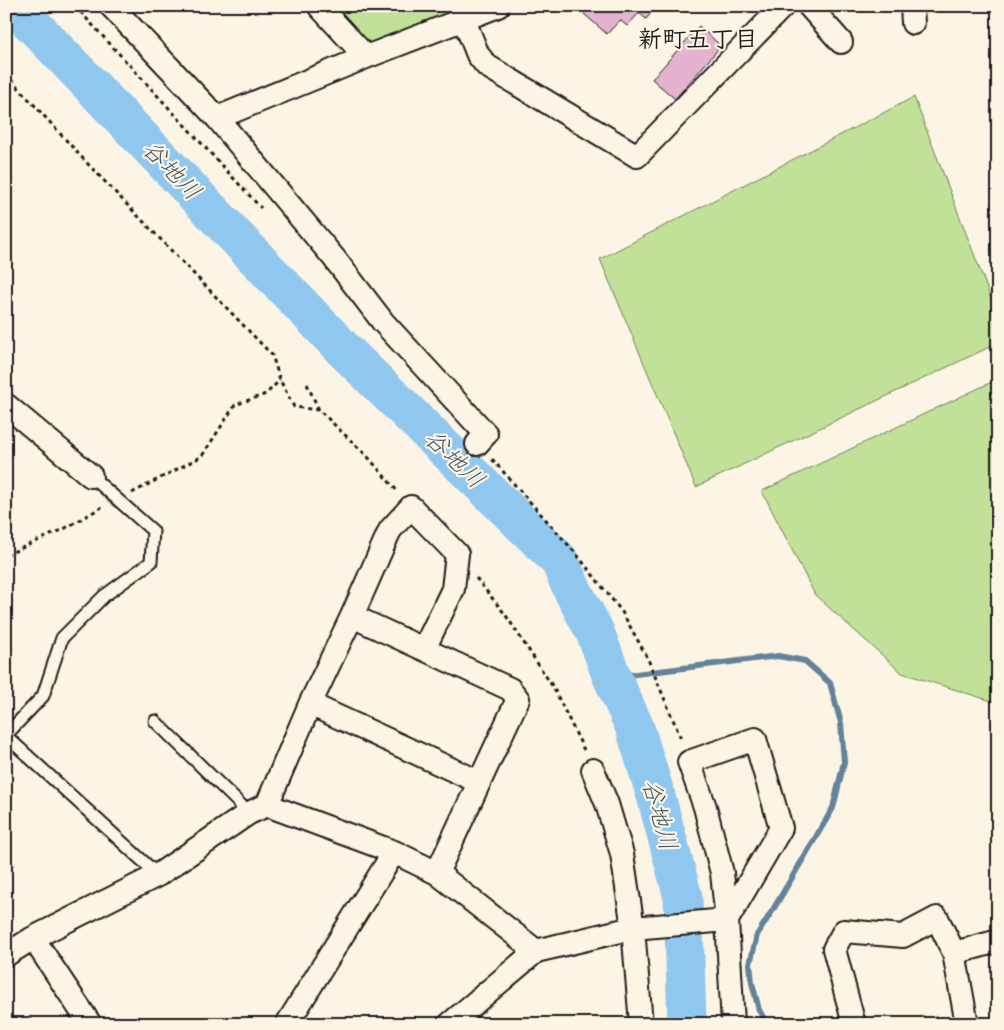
<svg xmlns="http://www.w3.org/2000/svg" width="1004" height="1030" font-family="'Indie Flower','Klee One',sans-serif">
	<rect width="100%" height="100%" fill="#fcf5e5"/>
	<filter id="ink" filterUnits="userSpaceOnUse"><feTurbulence type="fractalNoise" baseFrequency=".02" numOctaves="2"/><feDisplacementMap in="SourceGraphic" scale="10" xChannelSelector="R" yChannelSelector="G"/><feConvolveMatrix kernelMatrix="1 2 1 2 8 2 1 2 1" color-interpolation-filters="sRGB"/></filter>
	<g filter="url(#ink)">
		<path fill="#c1e199" stroke="#6e7e5a" d="M 319,6 L 467,6 L 366,57 Z
			M 914,97 L 998,317 L 998,343 L 696,487 L 600,259 Z
			M 998,379 L 998,703 L 902,673 L 815,595 L 762,491 Z"/>
		<g fill="none" stroke-linecap="round" stroke-linejoin="round">
			<path stroke="#62839a" stroke-width="6" d="M 612,677 L 778,656 L 805,661 L 830,683 L 841,723 L 844,762 L 833,808 L 774,908 L 757,935 L 750,964 L 752,983 L 759,1010 L 767,1024"/>
			<path stroke="#90c7ee" stroke-width="39" d="M 15,6 L 343,349 L 559,560 L 573,591 L 595,632 L 612,677 L 635,728 L 656,796 L 683,897 L 687,1024"/>
		</g>
		<path fill="#e5b2d0" stroke="#1c1c1c" d="M 591,6 L 657,6 L 646,19 L 639,13 L 627,26 L 620,20 L 607,34 L 584,14 Z
			M 699,26 L 721,46 L 675,99 L 652,79 Z"/>
		<g fill="none" stroke-linecap="round" stroke-linejoin="round">
			<g stroke="#1c1c1c" stroke-width="15">
				<path id="lane" d="M 155,721 L 249,813
					M 6,735 L 43,696 L 62,638 L 104,596 L 151,562 L 153,531 L 91,476
					M 6,736 L 158,875"/>
			</g>
			<g stroke="#1c1c1c" stroke-width="26">
				<path id="street" d="M 111,6 L 217,118 L 334,258 L 383,322 L 486,434 L 477,444
					M 319,6 L 366,57
					M 809,6 L 841,42
					M 912,6 L 913,23
					M 464,20 L 478,55 L 487,66 L 637,156 L 783,6
					M 217,118 L 366,57 L 498,6
					M 6,405 L 91,476
					M 352,616 L 510,689 L 518,699 L 437,873
					M 310,704 L 479,782
					M 755,739 L 781,828 L 727,920 L 722,873 L 705,807 L 689,762 Z
					M 593,770 L 607,804 L 622,854 L 633,928 L 641,1024
					M 267,805 L 394,852 L 437,873 L 536,951 L 633,928 L 727,920 L 733,1024
					M 33,938 L 90,1024
					M 954,953 L 998,941
					M 6,955 L 33,938 L 158,875 L 249,813 L 267,805 L 310,704 L 352,616 L 390,530 L 411,507 L 457,554 L 453,589 L 424,649
					M 287,1024 L 394,852
					M 450,1024 L 536,951
					M 854,1024 L 834,949 L 844,931 L 903,936 L 937,918 L 954,953 L 967,1024"/>
			</g>
			<path stroke="#1c1c1c" stroke-width="3" stroke-dasharray="4 4" stroke-linecap="butt" d="M 75,6 L 261,208
				M 6,74 L 86,162 L 272,355 L 280,380 L 294,407 L 319,410 L 368,457 L 398,492
				M 307,384 L 319,410
				M 492,459 L 578,556 L 622,612 L 647,657 L 682,741
				M 132,493 L 202,456 L 235,405 L 266,394 L 280,380
				M 6,555 L 64,529 L 102,507
				M 476,578 L 505,614 L 553,687 L 584,750"/>
			<use href="#lane" stroke="#fcf5e5" stroke-width="11"/>
			<use href="#street" stroke="#fcf5e5" stroke-width="22"/>
		</g>
	</g>
	<g text-anchor="middle" stroke-width="4.5" stroke-linejoin="round" paint-order="stroke">
		<g font-size="24" font-weight="bold" fill="#1c1c1c" stroke="#fcf5e5">
			<text x="698" y="47">新町五丁目</text>
		</g>
		<g font-size="24" font-style="italic" fill="#455866" stroke="#fcf5e5">
			<text transform="translate(172 170) rotate(46)" y="8">谷地川</text>
			<text transform="translate(455 459) rotate(44)" y="8">谷地川</text>
			<text transform="translate(660 815) rotate(75)" y="8">谷地川</text>
		</g>
	</g>
	<rect width="1004" height="1030" fill="none" stroke="#fcf5e5" stroke-width="25"/>
	<rect x="12" y="12" width="979" height="1005" fill="none" stroke="#1c1c1c" stroke-width="2" filter="url(#ink)"/>
</svg>
